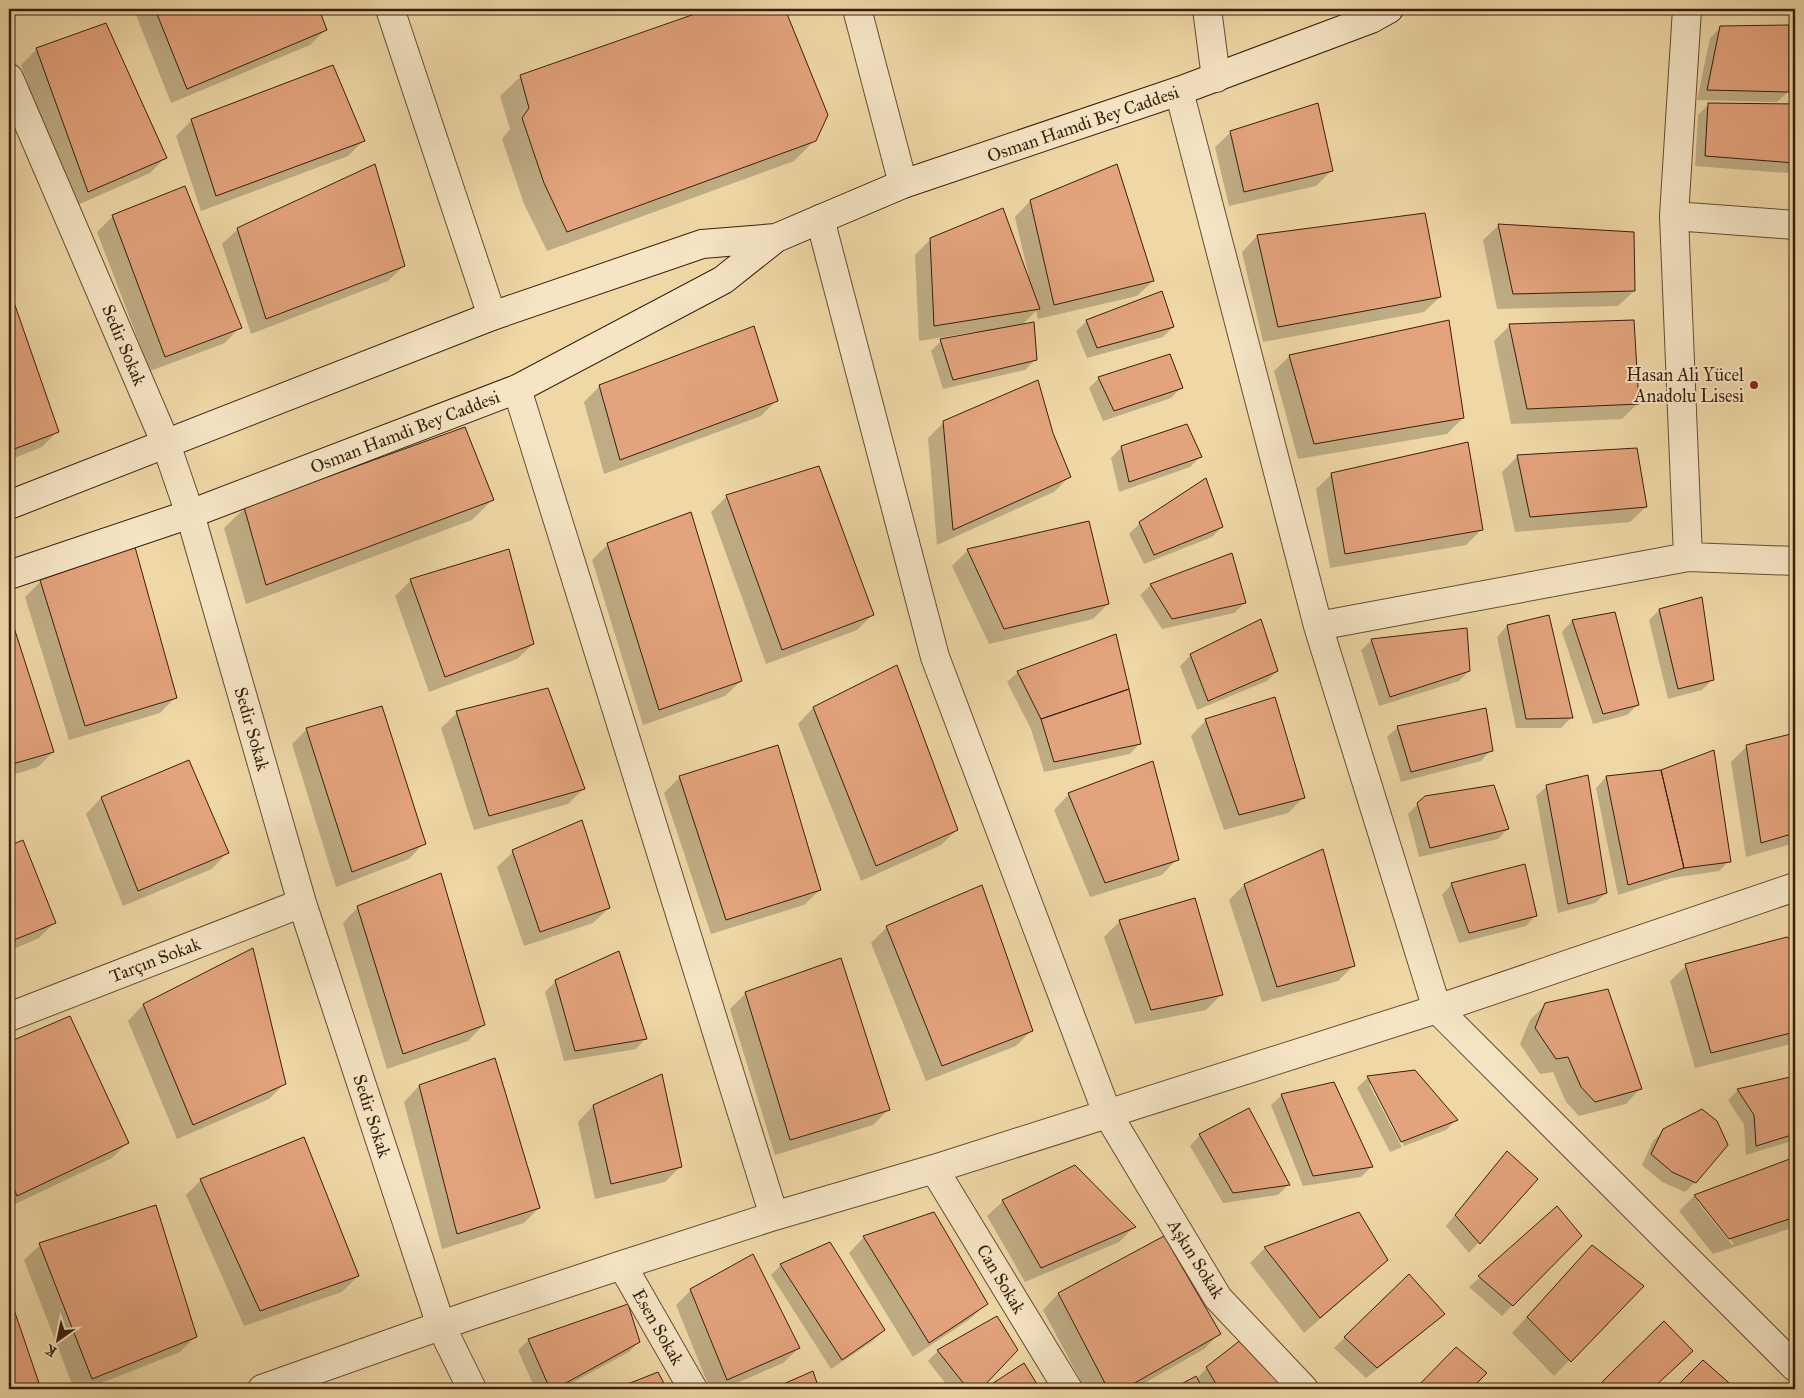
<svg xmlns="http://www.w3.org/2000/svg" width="1804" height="1398" font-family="'IM FELL Great Primer',serif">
	<rect width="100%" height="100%" fill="#efd7a6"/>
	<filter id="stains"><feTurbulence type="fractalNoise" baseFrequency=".004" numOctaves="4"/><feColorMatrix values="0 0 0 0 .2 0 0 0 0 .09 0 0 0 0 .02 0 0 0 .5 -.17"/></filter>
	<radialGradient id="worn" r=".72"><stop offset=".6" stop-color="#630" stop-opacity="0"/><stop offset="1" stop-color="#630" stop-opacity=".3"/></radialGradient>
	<path fill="#0003" fill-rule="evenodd" d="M 136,9 L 318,9 L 326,29 L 310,45 L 171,103 L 134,10 Z
		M 713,9 L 783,9 L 826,115 L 815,140 L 794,161 L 547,251 L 524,204 L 502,139 L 510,129 L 500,96 L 521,76 Z
		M 1758,9 L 1793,9 L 1789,12 Z
		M 1721,27 L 1788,92 L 1777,102 L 1697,100 L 1710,38 Z
		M 37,49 L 165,158 L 150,173 L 73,207 L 21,65 Z
		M 1709,104 L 1795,105 L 1795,165 L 1788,173 L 1695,166 L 1698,115 Z
		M 192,120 L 364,140 L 348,156 L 201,211 L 176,136 Z
		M 1231,132 L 1332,170 L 1316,186 L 1229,206 L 1215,147 Z
		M 1116,166 L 1153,281 L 1137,296 L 1038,319 L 1036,311 L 1021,326 L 1035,360 L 1025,370 L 943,389 L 931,351 L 941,341 L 976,334 L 975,332 L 919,341 L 915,255 L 931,239 L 1029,277 L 1015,217 L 1030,201 Z
		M 113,216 L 240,327 L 225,343 L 150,371 L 97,232 Z
		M 1499,225 L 1634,291 L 1618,306 L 1497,309 L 1483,240 Z
		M 238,229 L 404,266 L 388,281 L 251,334 L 222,244 Z
		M 1257,236 L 1440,297 L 1424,312 L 1263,342 L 1242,252 Z
		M 9,290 L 57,432 L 42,447 L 9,460 Z
		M 1087,321 L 1173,327 L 1163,337 L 1087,358 L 1076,331 Z
		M 1632,322 L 1637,404 L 1622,419 L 1511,424 L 1494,341 L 1509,326 Z
		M 1290,356 L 1463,418 L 1447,434 L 1298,459 L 1274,371 Z
		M 1099,378 L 1181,388 L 1171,398 L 1103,421 L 1089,388 Z
		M 600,386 L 776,401 L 761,416 L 604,474 L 584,402 Z
		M 944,422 L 1052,434 L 1070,476 L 1054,492 L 937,545 L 928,438 Z
		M 1122,447 L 1200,457 L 1190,467 L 1119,492 L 1111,458 Z
		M 1518,456 L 1646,507 L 1630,522 L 1515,532 L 1502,472 Z
		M 1332,474 L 1481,530 L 1466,545 L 1330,568 L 1316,489 Z
		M 727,496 L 872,615 L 857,630 L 766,664 L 711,512 Z
		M 492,500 L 472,520 L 246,604 L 224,528 L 245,508 Z
		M 1140,523 L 1222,527 L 1212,537 L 1144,564 L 1129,534 Z
		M 608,544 L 741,681 L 725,696 L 643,725 L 592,560 Z
		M 968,550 L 1108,604 L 1093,619 L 989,644 L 952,566 Z
		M 1231,554 L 1245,603 L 1234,613 L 1162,629 L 1140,595 L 1151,585 Z
		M 411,580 L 533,644 L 517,659 L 429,692 L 395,596 Z
		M 41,581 L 176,697 L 160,713 L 69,740 L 25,597 Z
		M 1795,593 L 1795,611 L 1793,595 Z
		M 1659,610 L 1712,680 L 1702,690 L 1668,699 L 1649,620 Z
		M 9,616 L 53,752 L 38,767 L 9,776 Z
		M 1572,621 L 1638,705 L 1627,715 L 1593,724 L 1562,632 Z
		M 1507,626 L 1571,718 L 1561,728 L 1516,728 L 1497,637 Z
		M 1372,640 L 1469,671 L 1459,681 L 1379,706 L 1361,650 Z
		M 1191,655 L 1277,671 L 1267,681 L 1197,710 L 1180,666 Z
		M 897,667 L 957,830 L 941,845 L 861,881 L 798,724 L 813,708 Z
		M 1018,672 L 1140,743 L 1130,754 L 1044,772 L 1031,729 L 1007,682 Z
		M 457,713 L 583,789 L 568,804 L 474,830 L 441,728 Z
		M 1206,720 L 1303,798 L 1288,813 L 1224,830 L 1191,736 Z
		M 1398,727 L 1491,750 L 1481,761 L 1401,782 L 1387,737 Z
		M 307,729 L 424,843 L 409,859 L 336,887 L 292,744 Z
		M 1795,734 L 1795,843 L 1746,857 L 1731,762 L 1746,747 Z
		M 188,761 L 227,853 L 212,869 L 123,906 L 86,814 L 101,798 Z
		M 680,777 L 820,890 L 804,905 L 711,934 L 664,793 Z
		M 1606,777 L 1729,861 L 1719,871 L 1672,878 L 1618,895 L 1596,788 Z
		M 1547,786 L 1606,893 L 1595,903 L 1558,913 L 1536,796 Z
		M 1069,794 L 1177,859 L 1162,875 L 1090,897 L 1054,810 Z
		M 1418,804 L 1508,829 L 1498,839 L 1419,857 L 1408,814 Z
		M 22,842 L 54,923 L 39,938 L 9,951 L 9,847 Z
		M 513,852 L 609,908 L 593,923 L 524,946 L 497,867 Z
		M 1452,884 L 1536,915 L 1526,926 L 1459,943 L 1442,895 Z
		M 1244,885 L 1353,966 L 1338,981 L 1262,1002 L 1229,900 Z
		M 982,887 L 1031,1031 L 1016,1046 L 926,1081 L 871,943 L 887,927 Z
		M 358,907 L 483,1025 L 468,1041 L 387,1069 L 343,923 Z
		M 1120,921 L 1222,994 L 1206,1010 L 1135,1024 L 1104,937 Z
		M 1786,938 L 1795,945 L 1795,1043 L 1695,1068 L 1670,981 L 1686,966 Z
		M 252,950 L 284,1084 L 269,1099 L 177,1139 L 128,1021 L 143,1005 Z
		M 556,981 L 646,1038 L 636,1049 L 564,1061 L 545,992 Z
		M 746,993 L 888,1110 L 873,1125 L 775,1155 L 730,1009 Z
		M 1545,1005 L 1641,1088 L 1626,1104 L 1579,1116 L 1566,1102 L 1553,1072 L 1540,1074 L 1520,1044 L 1530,1020 Z
		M 70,1017 L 127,1143 L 112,1158 L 9,1207 L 9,1044 Z
		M 494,1060 L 539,1208 L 524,1223 L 442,1249 L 404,1102 L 419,1086 Z
		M 1414,1072 L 1456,1120 L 1446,1130 L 1404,1146 L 1372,1084 L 1369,1084 L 1402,1147 L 1390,1152 L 1357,1088 L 1367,1078 Z
		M 1795,1077 L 1795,1140 L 1746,1155 L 1744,1125 L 1728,1100 L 1738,1090 Z
		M 1282,1095 L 1371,1167 L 1361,1177 L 1303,1186 L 1271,1105 Z
		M 593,1106 L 680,1167 L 665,1182 L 595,1199 L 578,1122 Z
		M 1664,1130 L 1695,1182 L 1685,1192 L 1662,1182 L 1642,1165 L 1653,1141 Z
		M 1200,1135 L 1288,1185 L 1278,1195 L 1223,1203 L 1190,1146 Z
		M 1795,1158 L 1795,1227 L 1713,1254 L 1679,1211 L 1694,1196 ZM 1697,1201 L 1700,1201 L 1734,1244 L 1732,1245 Z
		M 1497,1163 L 1537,1179 L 1469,1253 L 1446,1226 Z
		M 201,1180 L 358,1276 L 342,1292 L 244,1326 L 186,1195 Z
		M 1003,1201 L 1134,1227 L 1119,1242 L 1025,1282 L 987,1216 Z
		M 1557,1208 L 1580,1236 L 1502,1316 L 1469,1287 Z
		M 1359,1213 L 1386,1259 L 1371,1275 L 1304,1333 L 1250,1263 L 1265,1248 Z
		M 864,1237 L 986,1304 L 970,1319 L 913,1357 L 849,1253 Z
		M 1163,1237 L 1219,1334 L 1204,1349 L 1134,1389 L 1085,1389 L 1043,1310 L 1058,1294 Z
		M 40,1245 L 196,1336 L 180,1352 L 86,1389 L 74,1389 L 24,1260 Z
		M 1577,1262 L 1642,1286 L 1554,1376 L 1512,1333 Z
		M 781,1265 L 883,1330 L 873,1341 L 831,1369 L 771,1275 Z
		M 1409,1276 L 1443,1314 L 1433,1324 L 1366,1378 L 1334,1348 Z
		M 691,1290 L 799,1348 L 783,1363 L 723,1389 L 710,1389 L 676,1305 Z
		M 9,1299 L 39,1389 L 9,1389 Z
		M 1664,1322 L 1681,1362 L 1651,1389 L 1596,1389 Z
		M 529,1340 L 639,1342 L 629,1352 L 561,1389 L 535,1389 L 518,1350 Z
		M 1456,1348 L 1485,1373 L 1469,1389 L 1416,1389 Z
		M 1017,1350 L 979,1389 L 950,1389 L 928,1361 L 938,1351 Z
		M 1703,1362 L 1734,1389 L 1676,1389 Z
		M 1023,1365 L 1039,1389 L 987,1389 Z
		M 1207,1368 L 1288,1389 L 1175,1389 L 1196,1378 L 1196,1379 Z
		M 446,1384 L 449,1389 L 435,1389 Z"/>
	<path fill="#e3a37c" stroke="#3a1e0c" d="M 155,9 L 319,9 L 327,30 L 187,89 Z
		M 709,9 L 785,9 L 828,115 L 816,141 L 567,232 L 544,183 L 522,118 L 529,108 L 520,75 Z
		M 106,23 L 167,158 L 88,192 L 36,48 Z
		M 1789,25 L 1789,92 L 1707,90 L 1720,26 Z
		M 333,65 L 365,141 L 216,196 L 191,119 Z
		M 1318,103 L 1333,171 L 1244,192 L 1230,131 Z
		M 1708,103 L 1795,104 L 1795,163 L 1705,156 Z
		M 375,164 L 405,266 L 266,319 L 237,228 Z
		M 1117,164 L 1154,281 L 1054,305 L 1030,200 Z
		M 185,186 L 242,328 L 165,357 L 112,215 Z
		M 1003,208 L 1040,309 L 934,326 L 930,238 Z
		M 1425,213 L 1441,297 L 1278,327 L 1257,235 Z
		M 1498,224 L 1634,232 L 1635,291 L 1513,294 Z
		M 9,288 L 59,432 L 9,451 Z
		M 1162,291 L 1174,327 L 1097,348 L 1086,320 Z
		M 1449,320 L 1464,418 L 1314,444 L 1289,355 Z
		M 1634,320 L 1639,404 L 1527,409 L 1509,324 Z
		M 1034,322 L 1037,360 L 953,380 L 940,339 Z
		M 754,326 L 778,401 L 620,460 L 599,385 Z
		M 1170,354 L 1183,388 L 1114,411 L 1098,377 Z
		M 1038,380 L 1053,433 L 1071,477 L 953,530 L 943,421 Z
		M 1187,424 L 1202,457 L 1129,482 L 1121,446 Z
		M 465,427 L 494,500 L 266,585 L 244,507 Z
		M 1468,442 L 1483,530 L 1345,554 L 1331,473 Z
		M 1637,448 L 1647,507 L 1530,517 L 1517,455 Z
		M 819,466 L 874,615 L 782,650 L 726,495 Z
		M 1206,478 L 1223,527 L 1154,555 L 1139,522 Z
		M 691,512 L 742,681 L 659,710 L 607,543 Z
		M 1089,521 L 1109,604 L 1004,629 L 967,549 Z
		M 135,547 L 177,698 L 85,726 L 40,580 Z
		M 509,549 L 534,644 L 445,677 L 410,579 Z
		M 1232,553 L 1246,603 L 1172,619 L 1150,584 Z
		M 1702,597 L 1714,680 L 1678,689 L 1659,609 Z
		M 9,612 L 54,752 L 9,765 Z
		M 1615,612 L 1639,705 L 1603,714 L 1572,620 Z
		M 1549,615 L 1573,718 L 1526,719 L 1507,625 Z
		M 1261,619 L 1278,671 L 1208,701 L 1190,654 Z
		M 1467,628 L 1470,671 L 1390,697 L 1371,639 Z
		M 1116,634 L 1129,689 L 1041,719 L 1017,671 Z
		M 897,665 L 958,830 L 876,866 L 813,707 Z
		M 548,688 L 585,789 L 489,816 L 456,711 Z
		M 1129,689 L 1141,744 L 1054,762 L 1041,719 Z
		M 1275,697 L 1305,798 L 1239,815 L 1205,719 Z
		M 382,706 L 426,844 L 352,872 L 306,728 Z
		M 1486,708 L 1493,751 L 1411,772 L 1397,726 Z
		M 1795,733 L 1795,833 L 1761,843 L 1746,745 Z
		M 778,745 L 821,890 L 726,920 L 679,776 Z
		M 1714,750 L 1731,862 L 1684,868 L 1661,770 Z
		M 189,760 L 229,853 L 138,891 L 101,797 Z
		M 1153,761 L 1179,860 L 1105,883 L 1068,793 Z
		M 1661,770 L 1684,868 L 1628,885 L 1606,776 Z
		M 1588,775 L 1607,893 L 1568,904 L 1546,785 Z
		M 1494,785 L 1509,829 L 1430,848 L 1417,803 L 1425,796 Z
		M 582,820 L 610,908 L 540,932 L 512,850 Z
		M 23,840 L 56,923 L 9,942 L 9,846 Z
		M 1323,849 L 1355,966 L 1277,987 L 1244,884 Z
		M 1525,864 L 1537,916 L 1469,933 L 1451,883 Z
		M 441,873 L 485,1025 L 403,1054 L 357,906 Z
		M 982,885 L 1033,1031 L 942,1066 L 886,926 Z
		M 1195,898 L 1223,995 L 1151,1010 L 1119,920 Z
		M 1787,937 L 1795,943 L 1795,1032 L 1711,1053 L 1685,964 Z
		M 253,948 L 286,1084 L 193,1125 L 143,1004 Z
		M 619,951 L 647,1039 L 575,1051 L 555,980 Z
		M 841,958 L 890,1110 L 790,1140 L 745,992 Z
		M 1608,989 L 1642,1089 L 1595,1102 L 1581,1087 L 1568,1057 L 1556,1059 L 1535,1028 L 1545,1003 Z
		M 70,1016 L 129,1143 L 17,1196 L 9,1176 L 9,1042 Z
		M 495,1058 L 540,1208 L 457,1234 L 419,1085 Z
		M 1415,1070 L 1458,1120 L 1401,1142 L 1367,1076 Z
		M 662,1074 L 682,1167 L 611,1184 L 593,1105 Z
		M 1795,1076 L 1795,1134 L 1756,1146 L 1754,1115 L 1737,1089 Z
		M 1334,1082 L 1373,1167 L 1313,1176 L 1281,1094 Z
		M 1249,1108 L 1290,1185 L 1233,1193 L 1199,1134 Z
		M 1702,1109 L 1717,1121 L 1728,1145 L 1696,1183 L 1672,1172 L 1651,1154 L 1663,1129 Z
		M 304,1137 L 359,1276 L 260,1311 L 200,1179 Z
		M 1507,1151 L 1538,1179 L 1480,1244 L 1455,1215 Z
		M 1795,1157 L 1795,1217 L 1729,1239 L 1694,1195 Z
		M 1075,1165 L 1136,1227 L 1041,1268 L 1002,1200 Z
		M 156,1205 L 197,1337 L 92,1379 L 39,1243 Z
		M 1557,1206 L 1582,1236 L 1513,1306 L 1478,1276 Z
		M 934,1212 L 988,1304 L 929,1343 L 863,1236 Z
		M 1359,1212 L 1388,1260 L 1320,1318 L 1264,1247 Z
		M 1164,1236 L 1221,1334 L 1124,1389 L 1108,1389 L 1058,1293 Z
		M 830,1242 L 885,1330 L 842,1360 L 780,1264 Z
		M 1592,1245 L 1644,1286 L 1571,1362 L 1527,1317 Z
		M 753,1254 L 800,1348 L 727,1380 L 690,1289 Z
		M 1409,1274 L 1445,1314 L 1377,1368 L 1344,1337 Z
		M 9,1295 L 41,1389 L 9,1389 Z
		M 628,1304 L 640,1342 L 555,1389 L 550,1389 L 528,1339 Z
		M 997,1316 L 1018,1350 L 981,1389 L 968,1389 L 937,1350 Z
		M 1664,1321 L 1693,1351 L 1652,1389 L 1609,1389 L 1602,1382 Z
		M 1242,1339 L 1290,1389 L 1219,1389 L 1206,1367 Z
		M 1456,1347 L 1487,1373 L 1471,1389 L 1415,1389 Z
		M 1703,1360 L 1736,1389 L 1674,1389 Z
		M 1024,1363 L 1040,1389 L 984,1389 Z
		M 813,1371 L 819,1389 L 772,1389 Z
		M 658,1372 L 667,1389 L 615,1389 Z
		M 1196,1376 L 1203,1389 L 1172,1389 Z"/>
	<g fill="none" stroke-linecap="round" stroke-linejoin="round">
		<g stroke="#674c32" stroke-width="30">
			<path id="street" d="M 390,9 L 492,316
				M 857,9 L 903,184
				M 1207,9 L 1216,78
				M 1687,9 L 1674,216 L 1795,225
				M 9,78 L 166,444 L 190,514 L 302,903 L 441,1326 L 472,1389
				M 1179,91 L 1318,626 L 1437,1009 L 1795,1367
				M 1674,216 L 1688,557 L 1795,561
				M 820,219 L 935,657 L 1107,1113 L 1218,1298 L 1304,1389
				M 517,389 L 774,1216
				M 1318,626 L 1688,557
				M 9,1017 L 302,903
				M 934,1169 L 1068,1389
				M 622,1265 L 693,1389
				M 262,1389 L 468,1316 L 622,1265 L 774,1216 L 934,1169 L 1437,1009 L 1795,887"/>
		</g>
		<g stroke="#3a1e0c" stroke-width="30">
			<path id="secondary" d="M 9,505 L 492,316 L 702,244 L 776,238
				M 9,575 L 190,514 L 517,389 L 723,280 L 776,238 L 903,184 L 1179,91 L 1371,19 L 1389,9"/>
		</g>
		<use href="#street" stroke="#f5e5c5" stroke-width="28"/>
		<use href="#secondary" stroke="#f5e5c5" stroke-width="28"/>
	</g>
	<circle fill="#8f2418" stroke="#f5e5c5" stroke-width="2" cx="1754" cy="385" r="5"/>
	<g text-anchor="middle" stroke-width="4" stroke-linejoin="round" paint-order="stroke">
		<g font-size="18" fill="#3a1e0c" stroke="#f5e5c5">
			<text transform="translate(1083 124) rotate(-19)" y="6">Osman Hamdi Bey Caddesi</text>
			<text transform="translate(124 345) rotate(67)" y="6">Sedir Sokak</text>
			<text transform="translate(405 432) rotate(-21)" y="6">Osman Hamdi Bey Caddesi</text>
			<text transform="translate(252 729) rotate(74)" y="6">Sedir Sokak</text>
			<text transform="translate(155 960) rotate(-21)" y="6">Tarçın Sokak</text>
			<text transform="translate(372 1116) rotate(72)" y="6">Sedir Sokak</text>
			<text transform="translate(1196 1259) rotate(58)" y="6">Aşkın Sokak</text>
			<text transform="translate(1001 1279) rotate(59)" y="6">Can Sokak</text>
			<text transform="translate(658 1327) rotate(60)" y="6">Esen Sokak</text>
		</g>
		<g font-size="18" fill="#3a1e0c" stroke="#f5e5c5" text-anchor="end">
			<text x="1744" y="381">Hasan Ali Yücel<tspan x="1744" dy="21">Anadolu Lisesi</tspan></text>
		</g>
	</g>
	<rect width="1804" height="1398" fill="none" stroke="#efd7a6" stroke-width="30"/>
	<rect x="10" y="10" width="1784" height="1378" fill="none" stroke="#3a1e0c" stroke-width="2.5"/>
	<rect x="15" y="15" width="1774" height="1368" fill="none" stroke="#3a1e0c"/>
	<g transform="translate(58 1340) rotate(213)" stroke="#f5e5c5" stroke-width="4" paint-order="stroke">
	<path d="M0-4L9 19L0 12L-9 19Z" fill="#3a1e0c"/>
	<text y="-8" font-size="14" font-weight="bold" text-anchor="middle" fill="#3a1e0c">K</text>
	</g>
	<rect width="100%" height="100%" filter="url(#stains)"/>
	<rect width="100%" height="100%" fill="url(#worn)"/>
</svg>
